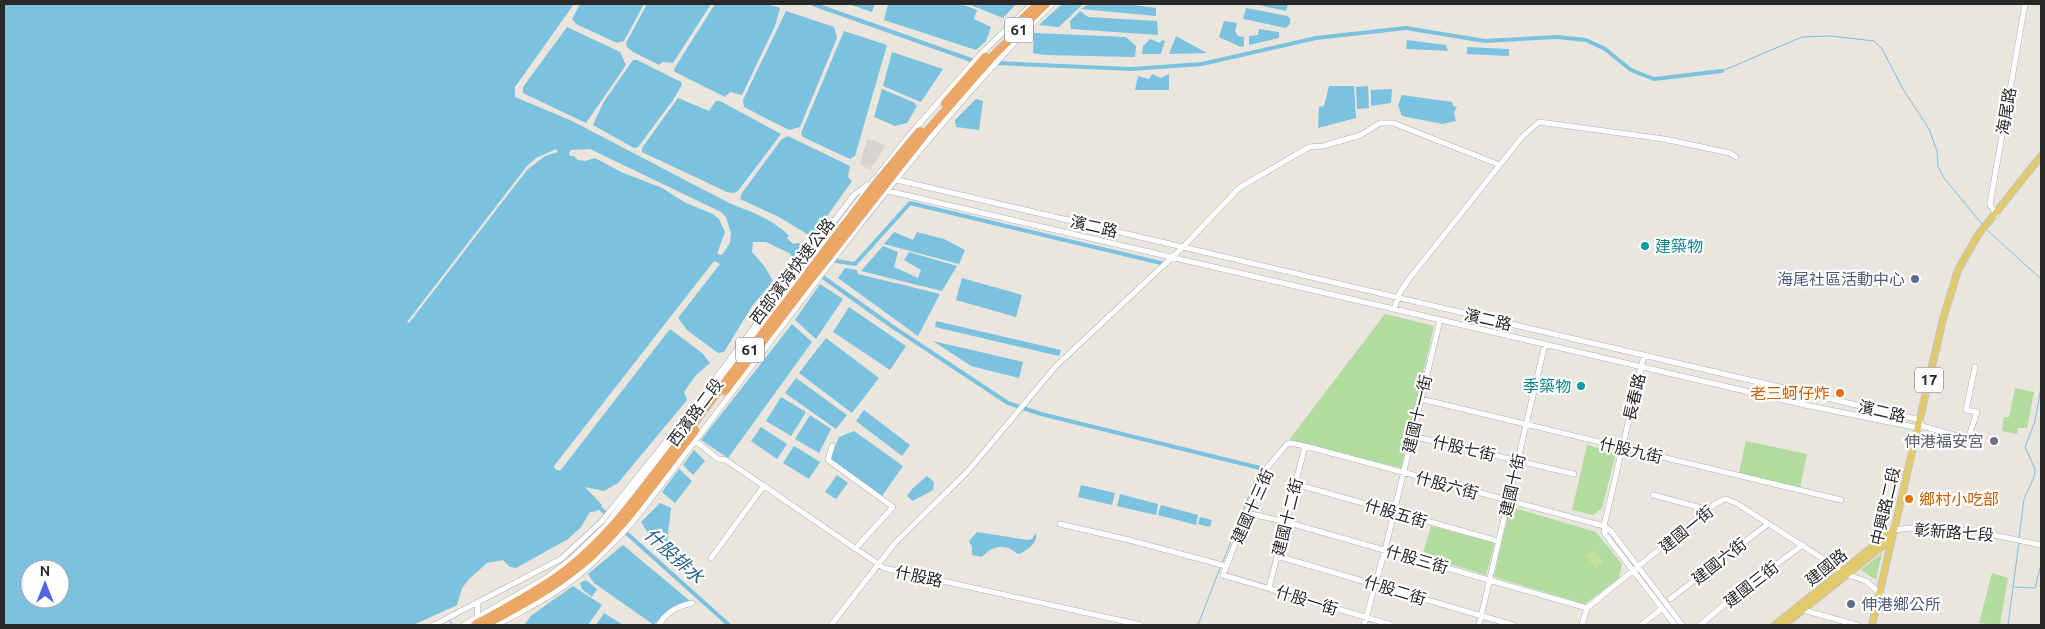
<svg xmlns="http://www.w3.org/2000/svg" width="2045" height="629" font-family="Ubuntu,'Noto Sans TC',sans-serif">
	<rect width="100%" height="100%" fill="#eae5dd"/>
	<path fill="#b1db9f" d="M 1385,314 L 1434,326 L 1401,468 L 1289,440 Z
		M 2015,388 L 2034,392 L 2027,428 L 2018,428 L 2017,434 L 2002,431 L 2004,417 L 2009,417 Z
		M 1746,441 L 1807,454 L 1800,488 L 1739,473 Z
		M 1587,445 L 1616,453 L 1602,508 L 1593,515 L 1572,510 Z
		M 1515,508 L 1596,532 L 1622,564 L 1619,578 L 1585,604 L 1494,577 L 1509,511 Z
		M 1431,526 L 1495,543 L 1486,575 L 1422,556 Z
		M 1882,553 L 1876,580 L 1861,570 Z
		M 1992,573 L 2008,578 L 2000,625 L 1979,623 Z"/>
	<path fill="#c1e19c" d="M 1594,550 L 1604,563 L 1596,569 L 1586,556 Z"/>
	<path fill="#d7d4cf" d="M 867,139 L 877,141 L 885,146 L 870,170 L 860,164 Z"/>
	<path fill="#7bc1e0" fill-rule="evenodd" d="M 4,4 L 574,4 L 515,87 L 515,97 L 570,120 L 731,204 C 751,211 775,221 789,236 L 787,238 L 793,244 L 799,243 L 808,246 L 796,261 L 790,258 L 791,254 L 766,242 L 753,242 L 752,252 L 765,267 L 773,281 L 752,306 L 724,352 L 718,353 L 687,330 L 678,318 L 720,264 L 714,261 L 554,466 L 555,469 L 560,471 L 670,329 L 702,353 L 710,363 L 696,375 L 684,392 L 687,400 L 618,483 L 604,491 L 585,487 L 602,505 L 597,511 L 590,512 L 581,527 L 568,539 L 516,568 L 510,567 L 503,560 L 487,563 L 469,579 L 462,588 L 457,605 L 453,607 L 413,625 L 4,625 ZM 30,569 L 60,569 L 60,599 L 30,599 Z
		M 580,4 L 644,4 L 624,41 L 617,43 L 576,24 L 572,19 Z
		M 647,4 L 711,4 L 673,63 L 663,62 L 659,65 L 633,52 L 627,47 L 626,43 Z
		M 715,4 L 767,4 L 780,8 L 775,26 L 742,95 L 730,92 L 725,97 L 675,72 L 674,69 Z
		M 848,4 L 875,4 L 872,12 Z
		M 888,4 L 961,4 L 977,10 L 974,19 L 991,27 L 986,41 L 976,50 L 884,20 Z
		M 968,4 L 1016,4 L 1003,18 Z
		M 1062,4 L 1083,4 L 1059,27 L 1039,25 Z
		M 1089,4 L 1128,4 L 1156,8 L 1156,16 L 1081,9 Z
		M 1254,4 L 1288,4 L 1286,11 Z
		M 1246,8 L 1287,16 L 1290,18 L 1290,24 L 1286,28 L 1243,19 Z
		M 786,11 L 834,27 L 837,38 L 800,127 L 789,130 L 744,107 L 743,100 Z
		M 1080,11 L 1088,17 L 1157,21 L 1158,35 L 1071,29 L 1070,21 Z
		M 1224,21 L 1237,23 L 1235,31 L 1238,36 L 1244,37 L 1244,46 L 1241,47 L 1219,37 Z
		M 567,27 L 620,52 L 626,65 L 586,123 L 523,93 L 523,87 Z
		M 1259,29 L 1279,32 L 1279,38 L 1249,45 L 1249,36 L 1258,35 Z
		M 844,31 L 887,45 L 855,156 L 850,159 L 803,137 L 801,133 Z
		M 1034,33 L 1126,37 L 1136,46 L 1135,57 L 1044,55 L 1033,53 Z
		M 1176,36 L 1207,53 L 1169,54 Z
		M 1150,39 L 1160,43 L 1162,40 L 1165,41 L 1161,54 L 1142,54 L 1143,46 Z
		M 1407,40 L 1446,45 L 1448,51 L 1406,49 Z
		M 1467,47 L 1509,49 L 1509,56 L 1467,54 Z
		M 892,52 L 943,69 L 921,102 L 883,86 Z
		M 633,60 L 637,60 L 681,82 L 682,85 L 673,100 L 638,147 L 634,148 L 593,125 L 603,103 Z
		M 1152,74 L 1161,78 L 1169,74 L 1169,90 L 1135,90 L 1138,76 L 1149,79 Z
		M 1329,86 L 1354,86 L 1356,118 L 1318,128 L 1319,107 L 1324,106 Z
		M 1368,86 L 1369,108 L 1357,109 L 1356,87 Z
		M 882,89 L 913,102 L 917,106 L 907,123 L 895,126 L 874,117 Z
		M 1392,89 L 1391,103 L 1371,106 L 1371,90 Z
		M 1402,95 L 1452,102 L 1454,107 L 1457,106 L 1454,113 L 1456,121 L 1442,124 L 1402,116 L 1398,105 Z
		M 678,98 L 709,111 L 716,101 L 720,101 L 781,134 L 738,191 L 734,193 L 727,192 L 642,152 L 642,148 Z
		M 976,99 L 983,101 L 979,130 L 956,127 L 955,120 Z
		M 788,136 L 850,166 L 848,177 L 852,181 L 812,237 L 779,217 L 740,199 L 742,193 L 781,140 Z
		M 894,232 L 913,240 L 917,232 L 944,239 L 965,250 L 959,264 L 884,244 Z
		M 883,246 L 898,252 L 894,267 L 918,278 L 921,270 L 904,260 L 909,252 L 957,266 L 942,291 L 861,271 Z
		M 845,268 L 857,270 L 858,274 L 940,294 L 918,336 L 838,278 Z
		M 962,278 L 1022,295 L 1016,317 L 956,300 Z
		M 820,284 L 843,299 L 816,339 L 795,320 Z
		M 849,307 L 906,346 L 890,370 L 833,332 Z
		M 936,321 L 1061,350 L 1059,356 L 935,327 Z
		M 792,324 L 812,342 L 728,458 L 701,440 Z
		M 826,338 L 879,378 L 852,413 L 799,373 Z
		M 933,341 L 1023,362 L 1019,378 L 971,366 Z
		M 796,378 L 847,415 L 836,429 L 785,393 Z
		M 781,397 L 806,412 L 791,436 L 766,421 Z
		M 864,410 L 910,445 L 902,456 L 856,421 Z
		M 810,415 L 831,429 L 819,453 L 795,439 Z
		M 761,427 L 787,444 L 777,459 L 751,441 Z
		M 854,431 L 903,466 L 882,496 L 830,459 L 839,437 Z
		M 794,446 L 820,462 L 809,479 L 783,463 Z
		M 694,450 L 705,461 L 693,475 L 683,465 Z
		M 679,469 L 692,481 L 675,503 L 662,492 Z
		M 837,475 L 848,483 L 836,499 L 825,492 Z
		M 927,476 L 934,482 L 933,490 L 913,501 L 907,496 L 912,489 Z
		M 1081,485 L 1115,493 L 1112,505 L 1078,497 Z
		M 1120,494 L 1158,504 L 1156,515 L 1117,506 Z
		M 660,503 L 671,508 L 667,542 L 662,543 L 648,533 L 641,522 Z
		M 1161,505 L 1198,515 L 1196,525 L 1158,515 Z
		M 1200,517 L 1212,520 L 1210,527 L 1198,524 Z
		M 977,532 L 1027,540 L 1032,539 L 1036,533 C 1038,543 1027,551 1018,554 C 1005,543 993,545 982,557 L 972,555 L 972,547 L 969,541 Z
		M 623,545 L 690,601 C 673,604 664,612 654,625 L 594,583 L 588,574 Z
		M 586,580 L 597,589 L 592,597 L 582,589 L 580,583 Z
		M 573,586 L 602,605 L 588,625 L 524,625 L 532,615 Z
		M 604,613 L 623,625 L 596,625 Z"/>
	<path fill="#eae5dd" d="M 556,149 L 558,152 L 545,156 L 527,170 L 409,323 L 407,322 L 527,166 L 536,158 Z
		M 590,149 L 721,212 L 726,217 L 731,233 L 730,243 L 722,255 L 717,254 L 725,232 L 719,219 L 713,214 L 686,203 L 662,188 L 621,172 L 595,158 L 585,161 L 578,160 L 574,156 L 570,156 L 569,153 L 571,150 Z"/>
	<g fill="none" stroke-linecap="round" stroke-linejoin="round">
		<path stroke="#7bc1e0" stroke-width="1" d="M 1722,71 L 1802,37 L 1831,36 L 1874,41 L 1882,49 L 1903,89 L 1929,129 L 1937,151 L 1938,167 L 1944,178 L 1982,224
			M 1986,229 L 2041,279
			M 2019,538 L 2024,499 L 2034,477 L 2035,469 L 2025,447 L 2035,421 L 2041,387
			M 1222,564 L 1260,468
			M 2014,587 L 2035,588 L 2041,564
			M 449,620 L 453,625
			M 1198,625 L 1220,568
			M 2008,625 L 2019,542"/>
		<path stroke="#7bc1e0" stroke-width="4" d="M 813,4 L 974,61
			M 996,63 L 1131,69 L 1202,64 L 1316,38 L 1406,28 L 1485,41 L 1557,37 L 1586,40 L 1605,49 L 1631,70 L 1654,79 L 1722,71
			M 803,252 L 811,255
			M 798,259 L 804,264
			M 830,260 L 855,264 L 910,203 L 1165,264
			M 820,275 L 890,325 L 1008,403 L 1041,414 L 1260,468
			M 600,508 L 613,520
			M 623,530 L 729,625"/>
		<g stroke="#adafb9" stroke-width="6">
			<path id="minor" d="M 873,180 L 888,191 L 1805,405 L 1919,428
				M 889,180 L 897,180 L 1920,420 L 1922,426
				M 1996,215 L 1990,204 L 2025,4
				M 1394,309 L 1399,294 L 1409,279 L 1522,137 L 1539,122 L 1664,139 L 1730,153 L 1736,157
				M 1644,355 L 1604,526 L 1605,534 L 1675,625
				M 1421,399 L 1841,500
				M 1922,426 L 1968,439 L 1977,412 L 1966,410 L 1975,367
				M 1412,436 L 1574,474
				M 693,439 L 718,459 L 726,460 L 884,568 L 1141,625
				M 832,446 L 828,460 L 893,507 L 855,549
				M 1295,484 L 1498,541
				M 1653,495 L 1709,510
				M 1247,513 L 1286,522 L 1587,608
				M 1060,524 L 1129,540 L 1226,566
				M 1893,530 L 1911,528 L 1975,531 L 2041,545
				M 1277,556 L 1513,625
				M 711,558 L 763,487
				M 1269,588 L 1305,446
				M 1670,599 L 1768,524
				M 1803,610 L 1857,625
				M 477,620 L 478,602
				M 434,625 L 561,559 L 602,521 L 693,408 L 854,195 L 867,185
				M 464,625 L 546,578 L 570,560 L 606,525 L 907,138 L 979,56 L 1032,4
				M 497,625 C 516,614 536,605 554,593 C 584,574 608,549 631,524 C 769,349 895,162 1052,4
				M 659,625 C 666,612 678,606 692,603
				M 831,625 L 895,543 L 968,471 L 1056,366 L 1183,247 L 1239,188 L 1309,147 L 1323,146 L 1361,135 L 1380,123 L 1393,123 L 1500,165
				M 1364,625 L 1385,550 L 1440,320
				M 1392,625 L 1223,575 L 1256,489 L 1266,469 L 1287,444 L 1290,443 L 1305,446 L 1604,526 L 1611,531 L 1682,625
				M 1479,625 L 1545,344
				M 1582,625 L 1587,608 L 1715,504 L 1725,499 L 1736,503 L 1848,575 L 1866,581 L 1882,595
				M 1641,625 L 1660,610
				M 1700,625 L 1748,585 L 1803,545"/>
		</g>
		<g stroke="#c3c3c3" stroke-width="8">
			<path id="major" d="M 1775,625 L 1892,531
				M 1784,625 L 1884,545 L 1891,537
				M 1872,625 L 1943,319 L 1958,270 L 1978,235 L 2041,156"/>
		</g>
		<g stroke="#c3c3c3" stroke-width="9">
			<path id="highway" d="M 1023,18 L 1038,4
				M 945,103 L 985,57
				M 924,135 L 992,57 L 1046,4
				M 725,391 L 814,275
				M 690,428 L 809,272
				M 482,621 C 510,605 540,590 566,570 C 612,534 646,485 681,439
				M 485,625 C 522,605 559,585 591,557 C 627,523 656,481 686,442"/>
		</g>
		<use href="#minor" stroke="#fff" stroke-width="5"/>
		<use href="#major" stroke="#e0ca6c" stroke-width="6"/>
		<use href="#highway" stroke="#eca666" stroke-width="8"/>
		<g stroke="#c3c3c3" stroke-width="9" stroke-linecap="butt">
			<path id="highway-bridge" d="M 809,272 L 875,185 L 920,131
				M 814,275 L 924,135
				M 681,439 L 690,428
				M 686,442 L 695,430
				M 475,625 L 482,621"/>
		</g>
		<use href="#highway-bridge" stroke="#eca666" stroke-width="8"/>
	</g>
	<g fill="#0f9aa8" stroke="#fff" stroke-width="2">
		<circle cx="1645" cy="246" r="5"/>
		<circle cx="1581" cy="386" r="5"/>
	</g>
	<g fill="#5c6f8a" stroke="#fff" stroke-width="2">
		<circle cx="1915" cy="279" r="5"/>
		<circle cx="1851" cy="604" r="5"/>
	</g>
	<g fill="#e8710a" stroke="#fff" stroke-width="2">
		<circle cx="1840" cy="393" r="5"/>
		<circle cx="1909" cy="499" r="5"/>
	</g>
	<circle fill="#6b7280" stroke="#fff" stroke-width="2" cx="1994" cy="441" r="5"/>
	<g text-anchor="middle" stroke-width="4.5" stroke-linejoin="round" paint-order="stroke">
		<g fill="#fff" stroke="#696969" stroke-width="1">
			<rect x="1005" y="17.5" width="28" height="25" rx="4"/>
			<rect x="736" y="337.5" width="28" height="25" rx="4"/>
			<rect x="1915" y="367.5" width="28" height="25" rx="4"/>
		</g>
		<g font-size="15" font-weight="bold" fill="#292929">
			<text x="1019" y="35">61</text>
			<text x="750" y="355">61</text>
			<text x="1929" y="385">17</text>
		</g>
		<g font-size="16" fill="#292929" stroke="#fff">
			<text transform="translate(2006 111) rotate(-80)" y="6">海尾路</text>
			<text transform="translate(1094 226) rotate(13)" y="6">濱二路</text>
			<text transform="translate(792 271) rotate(-53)" y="6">西部濱海快速公路</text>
			<text transform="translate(1488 319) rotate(13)" y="6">濱二路</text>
			<text transform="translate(1634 397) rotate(-77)" y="6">長春路</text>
			<text transform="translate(1882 411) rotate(13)" y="6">濱二路</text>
			<text transform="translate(695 412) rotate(-53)" y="6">西濱路二段</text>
			<text transform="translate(1417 414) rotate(-77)" y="6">建國十一街</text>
			<text transform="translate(1464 448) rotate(13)" y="6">什股七街</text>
			<text transform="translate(1631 450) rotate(13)" y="6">什股九街</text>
			<text transform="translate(1447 485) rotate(15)" y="6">什股六街</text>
			<text transform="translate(1512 485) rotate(-77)" y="6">建國十街</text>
			<text transform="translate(1252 506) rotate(-66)" y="6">建國十三街</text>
			<text transform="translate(1885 506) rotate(-77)" y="6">中興路二段</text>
			<text transform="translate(1396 513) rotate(16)" y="6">什股五街</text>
			<text transform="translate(1287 517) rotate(-76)" y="6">建國十二街</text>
			<text transform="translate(1686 529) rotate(-39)" y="6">建國一街</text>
			<text transform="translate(1954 532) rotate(4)" y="6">彰新路七段</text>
			<text transform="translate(1417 559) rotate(16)" y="6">什股三街</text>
			<text transform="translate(1719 561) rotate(-38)" y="6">建國六街</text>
			<text transform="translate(1826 567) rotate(-39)" y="6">建國路</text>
			<text transform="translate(919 576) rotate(12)" y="6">什股路</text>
			<text transform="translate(1751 584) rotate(-38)" y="6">建國三街</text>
			<text transform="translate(1395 590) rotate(17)" y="6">什股二街</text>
			<text transform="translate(1307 600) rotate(17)" y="6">什股一街</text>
		</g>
		<g font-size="16" fill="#0d838f" stroke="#fff" text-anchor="start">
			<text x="1655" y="252">建築物</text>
			<text x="1571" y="392" text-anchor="end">季築物</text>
		</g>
		<g font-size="16" fill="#4e5e75" stroke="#fff" text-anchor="end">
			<text x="1905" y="285">海尾社區活動中心</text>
			<text x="1861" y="610" text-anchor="start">伸港鄉公所</text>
		</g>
		<g font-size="16" fill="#c56008" stroke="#fff" text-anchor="end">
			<text x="1830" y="399">老三蚵仔炸</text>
			<text x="1919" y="505" text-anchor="start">鄉村小吃部</text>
		</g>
		<g font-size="16" fill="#5b616d" stroke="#fff" text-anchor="end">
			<text x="1984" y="447">伸港福安宮</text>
		</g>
		<g font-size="18" font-style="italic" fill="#1c608b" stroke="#fff">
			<text transform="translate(674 556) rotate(42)" y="6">什股排水</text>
		</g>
	</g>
	<rect width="2045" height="629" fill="none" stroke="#292929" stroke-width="10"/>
	<g transform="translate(45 584)"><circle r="24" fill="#ffffff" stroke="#a9a9a9"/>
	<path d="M0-4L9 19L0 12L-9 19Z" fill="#4f65e5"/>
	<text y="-8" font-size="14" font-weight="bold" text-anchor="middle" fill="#292929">N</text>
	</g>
</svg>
